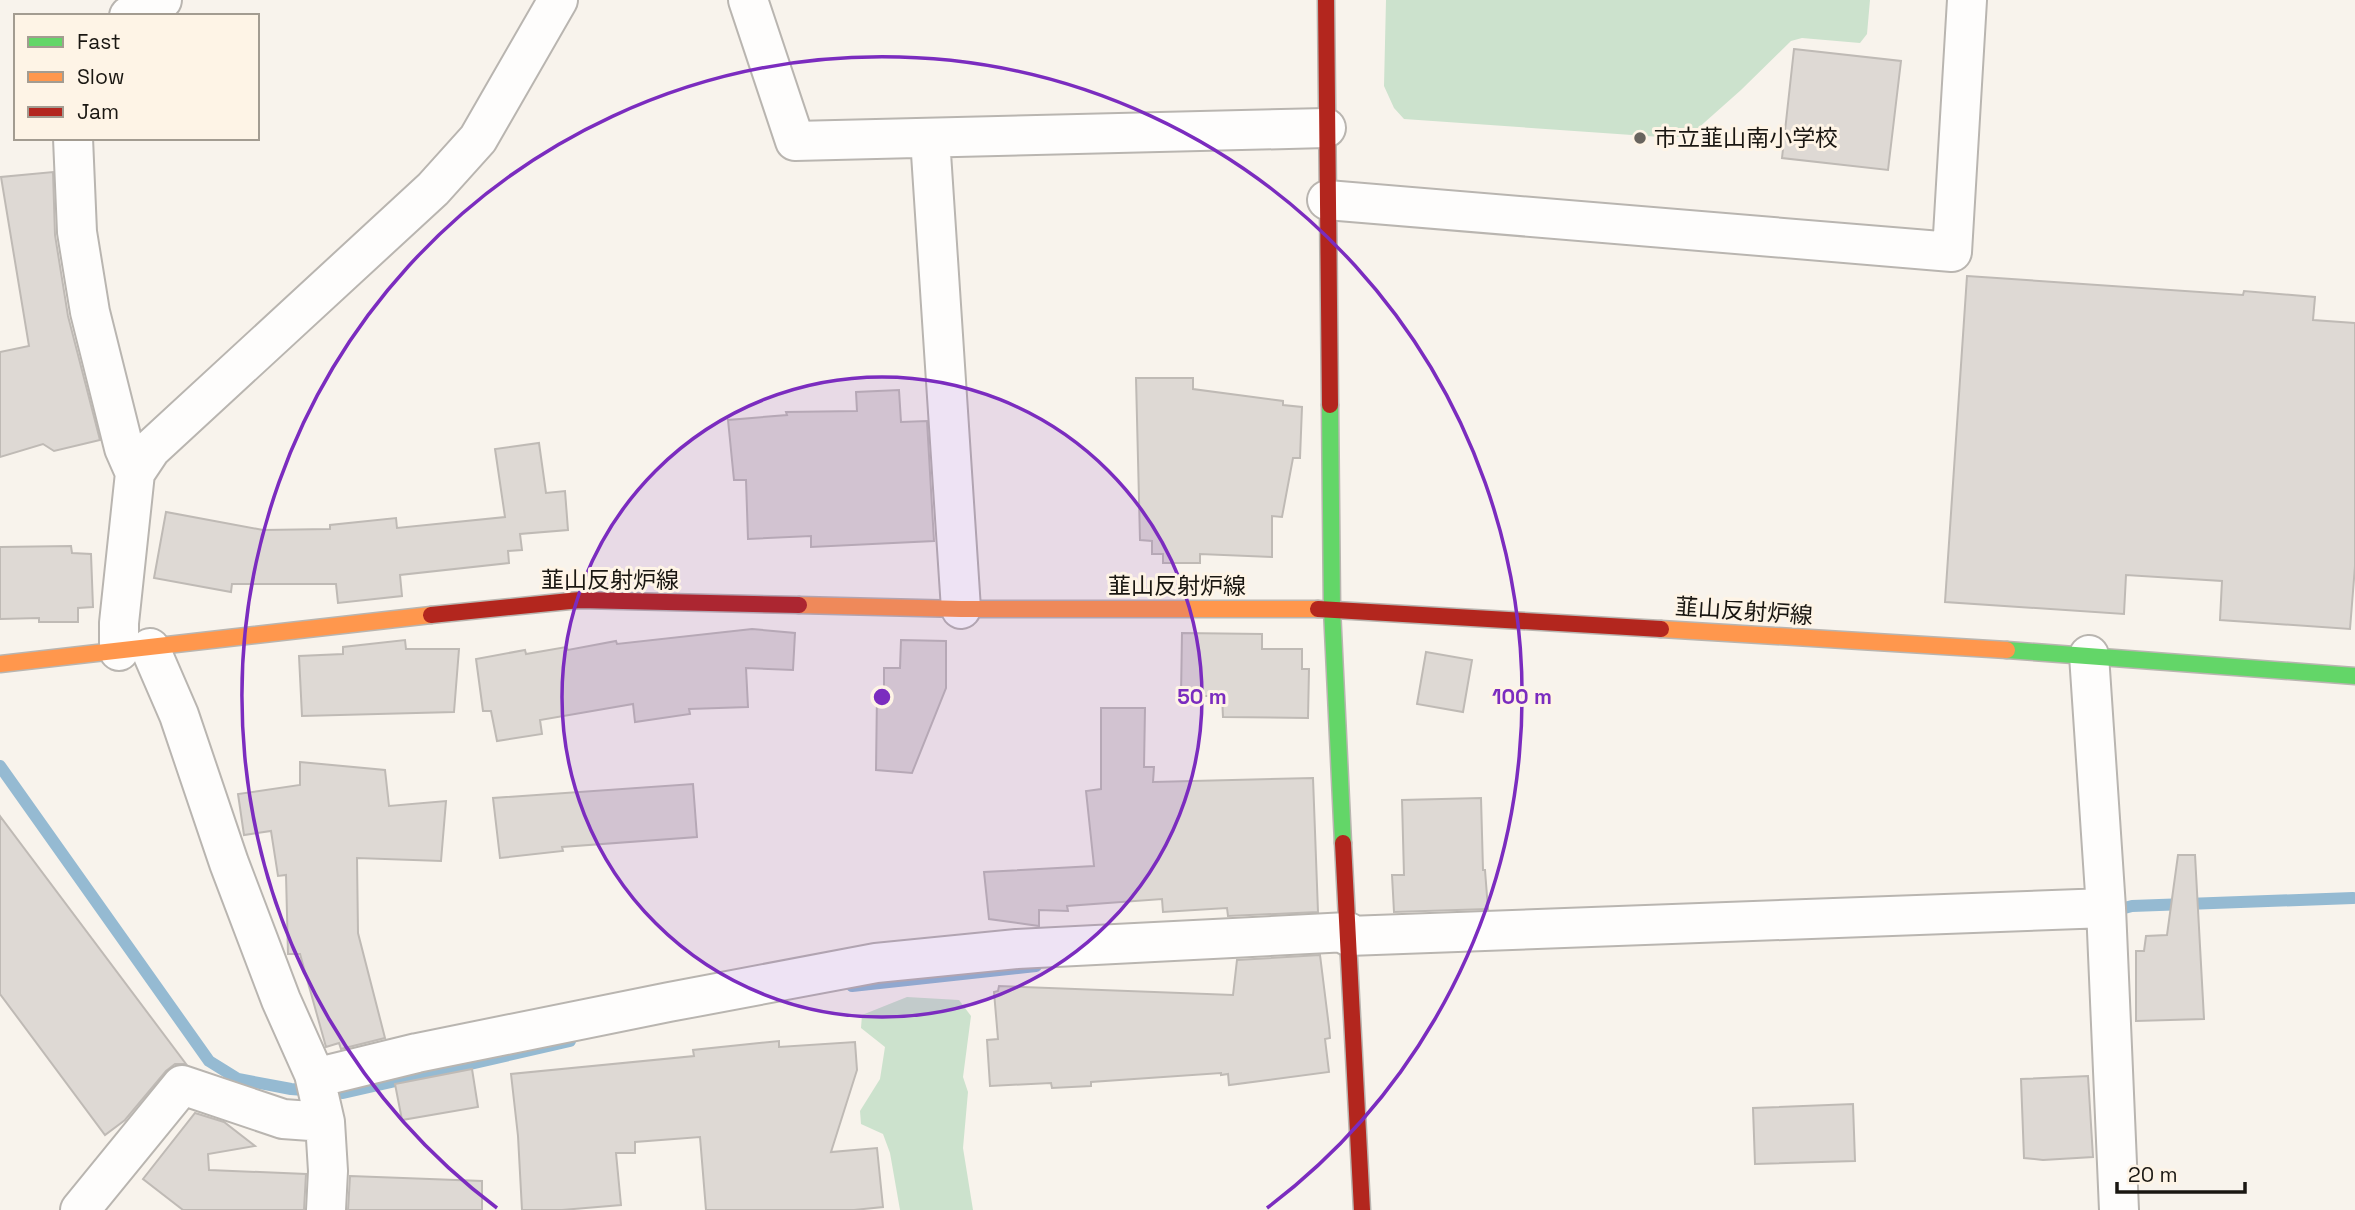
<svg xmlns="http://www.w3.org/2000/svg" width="2355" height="1210" font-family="'Space Grotesk','Noto Sans JP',sans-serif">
	<rect width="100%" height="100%" fill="#f8f3ec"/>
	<path fill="#cce2cd" d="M 1386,0 L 1870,0 L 1867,34 L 1860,43 L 1802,38 L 1791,41 L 1741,90 L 1696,130 L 1675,138 L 1404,119 L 1394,108 L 1384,86 Z
		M 907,997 L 959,1000 L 971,1016 L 963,1077 L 968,1092 L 963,1148 L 973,1210 L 900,1210 L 890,1153 L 883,1134 L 861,1124 L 860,1111 L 880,1079 L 885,1047 L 861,1028 L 862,1015 Z"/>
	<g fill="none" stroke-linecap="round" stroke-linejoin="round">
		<path stroke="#95bad2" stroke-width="12" d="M 0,766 L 209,1061 L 238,1079 L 291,1089 L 343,1093 L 570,1041
			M 2109,912 L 2132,906 L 2353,898
			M 852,986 L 1036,966"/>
	</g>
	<path fill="#ded9d4" stroke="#bfbab5" stroke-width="2" d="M 1794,49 L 1901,61 L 1888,170 L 1782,158 Z
		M 53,172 L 55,235 L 68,316 L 100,440 L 54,451 L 43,444 L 0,457 L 0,352 L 29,346 L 1,177 Z
		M 1967,276 L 2243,295 L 2244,291 L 2315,297 L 2313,320 L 2355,323 L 2355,566 L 2350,629 L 2220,620 L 2222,581 L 2126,575 L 2124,614 L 1945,602 Z
		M 1136,378 L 1193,378 L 1193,389 L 1283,401 L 1283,405 L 1302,407 L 1300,458 L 1293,458 L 1282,517 L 1272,516 L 1272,557 L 1200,554 L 1200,563 L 1163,563 L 1163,554 L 1152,554 L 1152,541 L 1140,540 Z
		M 899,390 L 901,422 L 927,421 L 934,541 L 811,547 L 811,536 L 748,539 L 746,480 L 734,480 L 728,420 L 787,415 L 786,412 L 857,411 L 856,392 Z
		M 539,443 L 546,493 L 565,491 L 568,530 L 520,534 L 522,550 L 508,551 L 509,563 L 400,575 L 402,596 L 338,603 L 336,584 L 232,584 L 231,592 L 154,578 L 166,512 L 263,530 L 330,529 L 330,525 L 396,518 L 397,528 L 505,517 L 495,449 Z
		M 71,546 L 72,553 L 91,554 L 93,607 L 78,608 L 78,622 L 39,622 L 39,618 L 0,619 L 0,547 Z
		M 752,629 L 795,633 L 793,670 L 746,668 L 748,707 L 689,709 L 690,714 L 635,722 L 633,704 L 540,720 L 542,734 L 497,741 L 491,711 L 483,711 L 476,659 L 525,650 L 526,654 L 566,647 L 568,650 L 616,641 L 617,644 Z
		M 1182,633 L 1262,634 L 1262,649 L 1302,649 L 1302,669 L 1309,669 L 1308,718 L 1223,717 L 1222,696 L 1181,696 Z
		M 405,640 L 406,649 L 459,649 L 454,712 L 302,716 L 299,656 L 343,654 L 343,647 Z
		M 901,640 L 946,641 L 946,688 L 912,773 L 876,770 L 877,693 L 884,694 L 884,668 L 900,668 Z
		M 1426,652 L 1472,660 L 1463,712 L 1417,704 Z
		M 1101,708 L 1145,708 L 1144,767 L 1154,767 L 1153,782 L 1313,778 L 1318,912 L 1228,916 L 1227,908 L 1163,912 L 1162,899 L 1067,906 L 1068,911 L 1039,910 L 1039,926 L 989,919 L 984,872 L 1094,866 L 1086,791 L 1101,789 Z
		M 300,762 L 385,770 L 389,806 L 446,801 L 441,861 L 357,858 L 358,933 L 385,1038 L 341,1049 L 339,1043 L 326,1047 L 300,954 L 288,954 L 286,875 L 278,876 L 271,831 L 244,835 L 238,794 L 300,785 Z
		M 693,784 L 697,837 L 562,847 L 563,851 L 500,858 L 493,798 Z
		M 1481,798 L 1483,870 L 1485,870 L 1488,909 L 1394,912 L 1392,875 L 1404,875 L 1402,800 Z
		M 0,816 L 186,1064 L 175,1064 L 166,1071 L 125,1120 L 105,1135 L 0,994 Z
		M 2178,855 L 2195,855 L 2204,1019 L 2136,1021 L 2136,951 L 2144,951 L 2146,936 L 2167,935 Z
		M 1320,955 L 1329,1027 L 1330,1038 L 1325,1039 L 1329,1072 L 1229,1085 L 1228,1074 L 1221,1075 L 1221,1073 L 1091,1082 L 1091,1086 L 1052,1088 L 1051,1083 L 990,1086 L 987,1040 L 998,1039 L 994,992 L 998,991 L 999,986 L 1233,995 L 1237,960 Z
		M 779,1041 L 779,1047 L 855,1042 L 857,1070 L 831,1152 L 877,1148 L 883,1207 L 854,1210 L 706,1210 L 700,1137 L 635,1142 L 635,1153 L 616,1153 L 621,1205 L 562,1210 L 522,1210 L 518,1136 L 511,1074 L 694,1056 L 693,1050 Z
		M 472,1069 L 478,1107 L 402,1120 L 395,1084 Z
		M 2088,1076 L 2093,1157 L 2043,1160 L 2024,1158 L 2021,1079 Z
		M 1853,1104 L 1855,1161 L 1755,1164 L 1753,1108 Z
		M 195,1113 L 224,1122 L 255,1146 L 208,1154 L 209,1170 L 306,1174 L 304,1210 L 183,1210 L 143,1179 Z
		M 350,1176 L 482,1181 L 482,1210 L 348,1210 Z"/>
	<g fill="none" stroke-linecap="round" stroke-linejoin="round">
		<g stroke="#b9b5b0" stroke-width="42">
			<path id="street" d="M 748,0 L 795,141 L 1326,128
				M 129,16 L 162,0
				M 73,138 L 77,232 L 90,312 L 124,448 L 135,473
				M 930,138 L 961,609
				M 1327,200 L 1952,252 L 1967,0
				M 150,648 L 179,715 L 229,863 L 281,1000 L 314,1074 L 325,1122 L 328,1171 L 326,1210
				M 119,651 L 119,623 L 135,473 L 151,449 L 433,189 L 478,139 L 558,0
				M 2089,655 L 2106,908 L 2119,1210
				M 1348,936 L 2106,908
				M 315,1078 L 417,1053 L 669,1002 L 876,963 L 1017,949 L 1348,932
				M 80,1210 L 182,1085 L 283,1119 L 325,1122"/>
		</g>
		<g stroke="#b9b5b0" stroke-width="19">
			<path id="fast" d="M 1330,405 L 1332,609 L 1343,843
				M 2007,650 L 2355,676"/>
		</g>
		<g stroke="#b9b5b0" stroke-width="19">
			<path id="slow" d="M 799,605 L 961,609 L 1318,609
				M 1661,629 L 2007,650
				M 0,664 L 431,615"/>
		</g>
		<g stroke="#b9b5b0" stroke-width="19">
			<path id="jam" d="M 1326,0 L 1330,405
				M 1318,609 L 1661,629
				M 431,615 L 580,600 L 799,605
				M 1343,843 L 1362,1210"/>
		</g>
		<use href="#street" stroke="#fefdfc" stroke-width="38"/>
		<use href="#fast" stroke="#63d668" stroke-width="16"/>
		<use href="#slow" stroke="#ff974d" stroke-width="16"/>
		<use href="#jam" stroke="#b3261e" stroke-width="16"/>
	</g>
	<circle cx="882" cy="697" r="320" fill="#7b2cbf" fill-opacity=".12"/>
	<g fill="none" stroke="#7b2cbf" stroke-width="3.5">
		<circle cx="882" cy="697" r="320"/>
		<path d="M497 1208A640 640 0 1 1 1267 1208"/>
	</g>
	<circle fill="#68645e" stroke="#fef4e6" stroke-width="2.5" cx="1640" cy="138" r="7"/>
	<g text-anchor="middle" stroke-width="6" stroke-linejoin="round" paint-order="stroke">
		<g font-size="23" fill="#1a1712" stroke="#fef4e6" text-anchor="start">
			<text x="1654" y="146">市立韮山南小学校</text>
		</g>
		<g font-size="23" fill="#1a1712" stroke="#fef4e6">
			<text x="610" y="588">韮山反射炉線</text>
			<text x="1177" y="594">韮山反射炉線</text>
			<text transform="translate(1744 611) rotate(4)" y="8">韮山反射炉線</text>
		</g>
	</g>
	<circle cx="882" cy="697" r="10" fill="#7b2cbf" stroke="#fef4e6" stroke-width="3.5"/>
	<g font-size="21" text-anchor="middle" font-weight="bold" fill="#7b2cbf" stroke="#fef4e6" stroke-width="6" stroke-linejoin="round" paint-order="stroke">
		<text x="1202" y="704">50 m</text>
		<text x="1522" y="704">100 m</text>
	</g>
	<rect x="14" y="14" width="245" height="126" fill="#fef4e6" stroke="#a39c91" stroke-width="2"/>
	<rect x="28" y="37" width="35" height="10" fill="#63d668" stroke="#a39c91" stroke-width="2"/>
	<text x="77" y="49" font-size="21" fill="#1a1712">Fast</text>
	<rect x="28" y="72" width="35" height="10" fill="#ff974d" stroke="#a39c91" stroke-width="2"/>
	<text x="77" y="84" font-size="21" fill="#1a1712">Slow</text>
	<rect x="28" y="107" width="35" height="10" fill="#b3261e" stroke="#a39c91" stroke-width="2"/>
	<text x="77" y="119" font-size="21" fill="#1a1712">Jam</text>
	<path d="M2117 1182v10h128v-10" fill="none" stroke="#1a1712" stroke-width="3.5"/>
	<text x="2128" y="1182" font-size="21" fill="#1a1712" stroke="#fef4e6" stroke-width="5" paint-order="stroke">20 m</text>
</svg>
